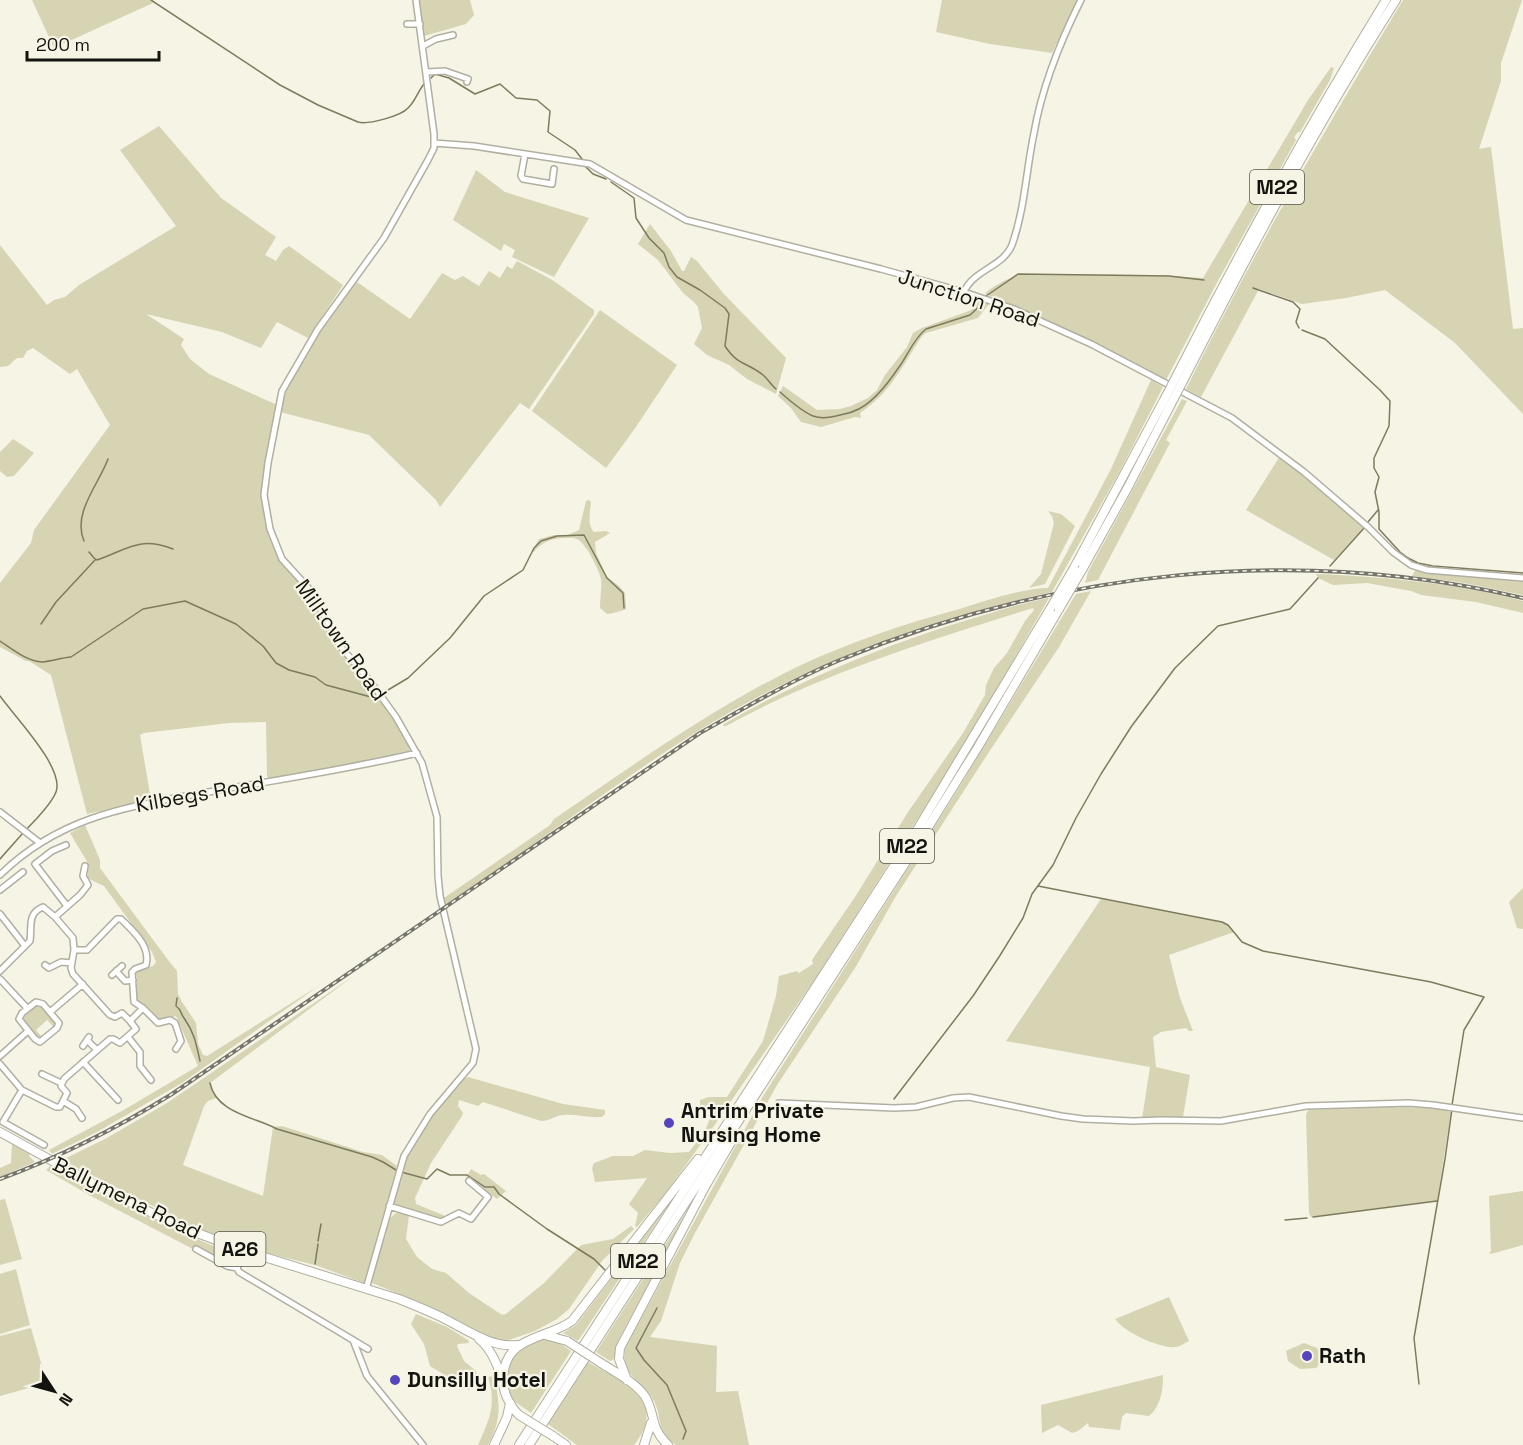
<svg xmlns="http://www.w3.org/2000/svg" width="1523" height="1445" font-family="'Space Grotesk',sans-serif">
	<rect width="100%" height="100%" fill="#f5f4e5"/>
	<path fill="#d6d4b3" d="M 32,0 L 150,0 L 153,3 L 54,48 Z
		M 419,0 L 470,0 L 474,15 L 466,24 L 424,36 Z
		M 942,0 L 1078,0 L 1052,53 L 990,44 L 936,32 Z
		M 1403,0 L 1522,0 L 1501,63 L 1501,81 L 1479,149 L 1491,147 L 1513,329 L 1523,328 L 1523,414 L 1455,343 L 1385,290 L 1346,298 L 1302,304 L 1259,289 L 1201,397 L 1186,389 C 1252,256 1326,127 1403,0 Z
		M 1331,67 L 1334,68 L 1330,80 L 1300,132 L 1298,132 L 1294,137 L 1296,140 L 1220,277 L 1166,380 L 1053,323 L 985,294 C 993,285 1007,280 1018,274 L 1154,275 L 1203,278 L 1308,100 Z
		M 159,126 L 221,198 L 276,237 L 265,255 L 276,261 L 283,250 L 289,246 L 343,285 L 308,338 L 277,322 L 261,348 L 222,332 L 146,314 L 184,339 L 181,345 L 190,359 L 209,374 L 277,405 C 267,453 250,509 277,554 C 286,568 301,579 310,593 C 317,604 322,618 329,630 L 328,635 L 335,647 L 337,646 C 349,664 365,677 377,695 L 376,697 L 379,696 C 388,710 408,735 410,751 L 374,760 L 269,779 L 267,776 L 266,722 L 229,723 L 144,733 L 140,735 L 151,800 L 87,814 L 51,675 L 29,661 L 26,661 L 0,647 L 0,583 L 31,543 L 34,530 L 110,425 L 77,369 L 70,374 L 33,348 L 27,351 L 23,358 L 17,358 L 8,366 L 0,367 L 0,245 L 47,305 L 54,300 L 65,297 L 79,285 L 176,226 L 120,150 Z
		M 476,170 L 505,192 L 589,218 L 554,277 L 512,257 L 515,250 L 504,244 L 501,251 L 453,220 Z
		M 650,224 L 671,251 L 682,271 L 684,271 L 691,257 L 697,261 L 723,293 L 786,358 L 776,394 L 747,379 L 729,365 L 707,355 L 694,344 L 702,328 L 698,307 L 694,302 L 683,293 L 658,260 L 638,244 Z
		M 517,261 L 554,281 L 594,310 L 594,314 L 529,409 L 520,403 L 440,507 L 436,500 L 369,435 L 280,412 C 291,364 326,319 357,282 L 410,319 L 442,273 L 455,280 L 463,276 L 479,286 L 489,271 L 500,278 L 507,266 L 512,269 Z
		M 979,301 L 989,304 L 978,318 L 926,333 L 922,336 C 902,366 892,391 860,413 L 861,418 L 855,417 L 821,427 L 801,422 L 791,408 L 778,396 L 783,386 L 817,410 L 840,409 L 851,406 L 868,398 L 877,390 L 885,375 L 907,347 L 913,333 L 922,328 L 969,311 L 974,308 Z
		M 600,310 L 677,365 L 636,427 L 606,468 L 532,411 Z
		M 1151,380 L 1163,387 L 1121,469 L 1052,592 C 950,616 851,648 758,697 C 648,754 549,838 445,905 L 444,898 L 550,825 L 554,819 C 634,765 713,707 801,665 C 851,642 903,624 956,610 C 982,602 1022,588 1048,588 L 1111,469 Z
		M 1182,399 L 1187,401 L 1166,440 L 1170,443 L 1098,580 L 1085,583 L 1088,572 Z
		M 13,439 L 34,453 L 14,476 L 7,477 L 0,471 L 0,452 Z
		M 1280,456 L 1364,527 L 1334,560 L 1246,510 Z
		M 589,500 L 591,502 C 590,512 587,525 594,532 L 606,531 L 610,533 L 595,542 L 596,553 L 607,577 L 619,586 L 625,593 L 626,609 C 621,611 611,614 607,614 L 600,608 C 600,598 602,588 601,579 C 599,570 586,543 577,539 C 573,537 567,538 563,538 C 550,539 542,542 534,552 L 532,551 L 539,539 L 554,535 L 568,535 L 579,530 L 586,501 Z
		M 1048,511 L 1061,514 L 1075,526 L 1045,584 L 1029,588 L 1041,574 L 1054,523 L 1052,516 Z
		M 1416,569 L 1435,574 L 1523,582 L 1523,595 L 1464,583 L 1412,576 Z
		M 1316,574 C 1385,577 1456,583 1523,601 L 1523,613 L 1476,602 L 1421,595 L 1411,591 L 1367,583 L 1333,585 L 1318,578 Z
		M 1091,591 L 1059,647 L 987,755 L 896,896 L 855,968 L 777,1085 L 695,1233 L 680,1263 L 661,1321 L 650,1337 L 717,1346 L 716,1392 L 738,1391 L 749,1445 L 676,1445 C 655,1432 663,1418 654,1401 C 642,1379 618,1376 626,1346 L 763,1096 L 954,796 L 1076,594 Z
		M 1049,598 L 963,748 L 817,976 L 718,1120 L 666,1193 L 637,1227 L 635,1226 L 638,1213 L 629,1204 L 647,1178 L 595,1182 L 592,1168 L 594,1163 L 613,1156 L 633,1156 L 645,1150 L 670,1153 L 689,1152 C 695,1144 716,1120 708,1111 C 706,1109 703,1107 700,1105 L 700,1100 L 709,1097 L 727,1097 L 763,1041 L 776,996 L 779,976 L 797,971 L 799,973 L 813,964 L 812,960 L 855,897 L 908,812 L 963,733 L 985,695 L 986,685 L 994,668 L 1007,653 L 1025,621 L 1034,610 L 1033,608 L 1017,613 C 918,644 817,676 726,726 L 723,726 L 724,724 C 800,680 880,647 964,621 C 992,613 1020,603 1049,598 Z
		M 85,825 L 100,860 L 100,868 L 168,960 L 177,971 L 178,994 L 182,1002 L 196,1023 L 198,1044 L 203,1055 L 207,1056 L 320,985 L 182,1083 L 97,1132 L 52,1154 L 49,1150 L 122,1111 L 198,1066 L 176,1016 L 163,1021 L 158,1020 L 150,1010 L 137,1001 L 137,977 L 135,974 L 142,969 L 153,966 L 156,962 L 152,952 L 104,886 L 87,878 L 89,865 L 70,833 Z
		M 1523,888 L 1523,929 L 1517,928 L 1509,902 Z
		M 1101,899 L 1222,922 L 1228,925 L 1234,932 L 1169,955 L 1180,998 L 1193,1031 L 1189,1031 L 1186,1028 L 1161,1032 L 1153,1037 L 1156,1067 L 1190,1075 L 1183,1117 L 1142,1119 L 1150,1067 L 1006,1041 Z
		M 355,975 L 210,1083 L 212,1090 L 216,1098 L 208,1101 L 204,1106 L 183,1165 L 263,1196 L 273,1127 L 282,1126 L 363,1152 L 382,1155 L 397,1166 L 364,1283 L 315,1265 L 270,1254 L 196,1228 L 62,1160 L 105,1139 L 167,1103 Z
		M 36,1006 L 41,1006 L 57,1024 L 54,1027 L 47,1020 L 36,1030 L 42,1037 L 39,1039 L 23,1018 Z
		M 468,1077 L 563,1104 L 605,1110 L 605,1114 L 602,1117 C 589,1118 576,1114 563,1115 C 555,1115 552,1121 541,1121 L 483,1102 L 478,1106 L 459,1100 L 458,1106 L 463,1113 L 462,1116 L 431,1163 L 415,1198 L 416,1204 L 443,1215 L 445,1217 L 443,1220 L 433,1218 L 391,1205 L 406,1157 L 426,1122 L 460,1081 Z
		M 1391,1107 L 1435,1108 L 1451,1112 L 1437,1201 L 1311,1217 L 1309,1213 L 1306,1115 L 1308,1110 Z
		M 12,1144 L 30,1154 L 29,1156 L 35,1162 L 0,1177 L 0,1168 L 11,1163 Z
		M 50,1166 C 110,1200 171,1229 235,1255 L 237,1258 L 233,1264 L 228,1263 L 197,1247 L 193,1249 L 89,1195 L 46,1170 Z
		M 471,1169 L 481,1175 L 484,1174 L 506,1191 L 497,1199 L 466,1178 Z
		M 1523,1191 L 1523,1245 L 1491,1254 L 1489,1253 L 1491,1251 L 1489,1196 Z
		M 5,1199 L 22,1259 L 0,1265 L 0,1200 Z
		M 671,1201 L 578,1341 L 563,1333 L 576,1325 Z
		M 689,1208 L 619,1339 L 614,1359 L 610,1361 L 596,1352 Z
		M 397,1212 L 409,1215 L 406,1239 L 417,1257 L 432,1269 L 446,1273 L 469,1293 L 502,1315 L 506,1314 L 544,1283 L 581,1245 L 613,1239 L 631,1226 L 634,1229 L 602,1261 L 569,1309 L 557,1319 L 535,1331 L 509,1340 L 501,1341 L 486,1337 L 431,1307 L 372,1283 C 369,1269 380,1253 384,1240 C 387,1234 387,1227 388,1220 Z
		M 16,1269 L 30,1325 L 0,1334 L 0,1274 Z
		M 1169,1297 L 1189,1341 C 1185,1343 1179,1347 1176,1347 C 1160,1349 1124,1332 1115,1319 Z
		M 416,1314 L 447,1327 L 468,1340 L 469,1343 L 458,1344 L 457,1346 L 464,1361 L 476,1371 L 479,1383 L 469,1390 L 430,1366 L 424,1344 L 411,1324 Z
		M 31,1328 L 47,1383 L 0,1396 L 0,1336 Z
		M 542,1338 L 553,1339 L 571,1351 L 531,1413 L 511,1399 C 503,1383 504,1358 520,1347 C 527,1343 535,1341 542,1338 Z
		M 1304,1343 L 1317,1348 L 1321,1356 L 1325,1358 L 1316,1368 L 1300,1369 L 1288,1361 L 1286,1351 Z
		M 588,1362 C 620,1381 670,1400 634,1445 L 577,1445 L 548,1424 Z
		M 1163,1375 C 1163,1390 1161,1406 1149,1416 L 1126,1413 L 1122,1417 L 1120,1430 L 1089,1427 L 1088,1423 L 1078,1431 L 1072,1433 L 1058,1425 L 1042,1433 L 1041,1405 Z
		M 494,1376 C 500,1404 502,1419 488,1445 L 478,1445 C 489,1420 497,1405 488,1377 Z"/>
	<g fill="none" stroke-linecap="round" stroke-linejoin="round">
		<path stroke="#7e7b5d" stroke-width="1.5" d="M 151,0 L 280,85 L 318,105 L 358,122 C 368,125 401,116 408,108 C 415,102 418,91 424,84
			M 431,78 L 435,74 L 449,78 L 475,94 L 500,84 L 516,98 L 537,100 L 550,111 L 548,132 L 575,150 L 582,159
			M 586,167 L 593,174 L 606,179
			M 611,182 L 634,198 L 636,218 L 649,238 L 664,253 L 669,267 L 677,277 L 700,290 L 725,308 L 729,314 L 725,346 C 738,366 747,362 763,375 C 768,379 771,385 776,389
			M 1253,288 L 1293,302 L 1300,309 L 1296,322 L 1299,328
			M 986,296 L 1018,274 L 1169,276 L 1204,280
			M 1302,330 L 1325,339 L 1380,390 L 1390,401 L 1389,426 L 1374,458 L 1374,468 L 1379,477 L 1375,492 L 1379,512 L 1379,529 L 1400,552 L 1408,558 L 1418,563 L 1433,566 L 1523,573
			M 780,392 C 789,400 801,411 813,416 C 821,419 828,418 836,416 C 842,414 848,414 854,411 C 872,405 889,382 899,367 C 908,355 914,338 926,329 L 970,315 L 983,303
			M 1368,522 L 1378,510
			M 84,541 C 72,513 99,484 108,459
			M 89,552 L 94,558 L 97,560 C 129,549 138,536 173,549
			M 1330,566 L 1365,527
			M 41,624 L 56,602 L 95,560
			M 0,641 C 12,649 28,662 42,662 C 52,661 61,658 71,657 L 143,609 L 185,601 L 236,624 L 263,646 L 276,663 L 289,670 L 315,677 L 326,685 L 371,697 L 377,695
			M 383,693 L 408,678 L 450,638 L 484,596 L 523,570 L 534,548 L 541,541 L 557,536 L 584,535 L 607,578 L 623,593 L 624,608
			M 0,696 C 14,716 65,768 56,792 C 51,805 36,819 26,830
			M 0,859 L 23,833
			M 1038,886 L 1222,922 L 1228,925 L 1242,942 L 1263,951 L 1431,982 L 1484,997 L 1464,1030 L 1452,1105
			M 177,998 L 176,1006 C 182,1010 180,1013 184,1018 C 194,1032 196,1043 200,1061
			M 210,1083 C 216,1113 255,1117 277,1129 L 372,1157 L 383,1162 L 396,1170
			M 894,1099 L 973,996 L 999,957 L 1023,918 L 1032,894 L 1053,865 L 1076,818 L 1101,774 L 1131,727 L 1175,668 L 1218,626 L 1290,609 L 1318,578
			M 401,1172 L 427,1179 L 437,1169 L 450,1175 L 467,1175 L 485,1187 L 494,1187 L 499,1194 L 547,1229 L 594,1259 L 606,1271
			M 1313,1217 L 1437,1201
			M 1285,1220 L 1307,1218
			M 318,1241 L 321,1224
			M 315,1264 L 318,1244
			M 657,1308 L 636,1348 L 644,1360 L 667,1385 L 686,1431 L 683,1439
			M 1419,1384 L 1414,1338 L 1445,1159 L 1452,1109"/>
		<g stroke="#b0afa1" stroke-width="8">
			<path id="minor" d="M 407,24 L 420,24
				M 423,46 L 436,39 L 453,35
				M 427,72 L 445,71 L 468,79 L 467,82
				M 434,143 L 474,146 L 590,164 L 686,220 L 881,269 L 964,292 L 1014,309 L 1091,344 L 1232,418 L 1304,472 L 1368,527 L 1393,552 L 1411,565 L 1427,570 L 1523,578
				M 525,154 L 521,176 L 523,179 L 552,184 L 554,169
				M 964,292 C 973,270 1003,267 1012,245 C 1025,208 1026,171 1034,133 C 1042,87 1060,42 1081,0
				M 0,812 L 40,843
				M 66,845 L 52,851 L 35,864 L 67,906
				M 0,875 C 62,814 133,806 214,791 C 282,779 350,769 417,753
				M 0,890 L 23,872
				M 0,914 L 25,946
				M 55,917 L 73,938 L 74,950
				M 117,919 L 121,919 C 133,931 151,946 146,965 L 135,969 L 132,972 L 134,1002 L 143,1008 L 130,1021 L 122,1013 L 115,1017 L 110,1015 L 73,974 L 71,968 L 74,950 L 87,950 Z
				M 45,965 L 49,968 L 61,962 L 72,963
				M 0,971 L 30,941 C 32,927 27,913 43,907 L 55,917 L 80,895 L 88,885 L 83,876 L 85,866
				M 116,971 L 125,981 L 133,980
				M 112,975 L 122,966
				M 0,979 L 27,1008
				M 36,1002 L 43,1004 L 59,1023 L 57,1028 L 40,1042 L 35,1039 L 19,1019 L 22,1013 Z
				M 143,1008 L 158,1023 L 170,1020 L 175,1023 L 181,1041 L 176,1049
				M 50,1012 L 83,984
				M 128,1037 L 140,1052 L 140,1066 L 151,1080
				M 88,1041 L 97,1050
				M 83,1046 L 89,1037
				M 0,1056 L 28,1031
				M 83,1062 L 118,1100
				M 0,1064 L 22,1090
				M 42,1074 L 61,1083
				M 63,1101 L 76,1109 L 82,1118
				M 779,1103 L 894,1108 L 916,1107 L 953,1098 L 969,1097 L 1061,1116 L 1083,1119 L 1133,1121 L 1162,1120 L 1221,1121 L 1306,1106 L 1409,1103 L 1433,1105 L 1523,1118
				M 44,1145 L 3,1122 L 22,1090 L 56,1107 L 60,1107 L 67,1093 L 61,1086 L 64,1079 L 110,1039 L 113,1039 L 120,1043 L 136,1029 L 130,1021
				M 389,1206 L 441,1222 L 459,1213 L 471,1219 L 488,1197 L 469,1181
				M 196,1249 L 227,1266 L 237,1268
				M 245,1251 L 237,1268 L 239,1272 L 368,1349
				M 366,1289 L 404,1156 L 430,1114 L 473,1063 L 476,1049 L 440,896 L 438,876 L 437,817 L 422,763 L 396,717 L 370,681 L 341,647 L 311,591 L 282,559 L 270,529 L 264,495 L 268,463 L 282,391 L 318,329 L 384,238 L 428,160 L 434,148 L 434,134 L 416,0
				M 353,1340 L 367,1376 L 423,1445"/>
		</g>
		<g stroke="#b0afa1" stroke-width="10">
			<path id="highway" d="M 1177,375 C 1242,247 1311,122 1386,0
				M 1184,379 C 1250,250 1318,122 1396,0
				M 1074,568 L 1164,400
				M 1083,568 L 1127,489 L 1171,404
				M 0,1132 L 112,1194 L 184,1228 L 245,1251 L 399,1299 C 414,1305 429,1311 443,1318 C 467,1330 491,1348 518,1345
				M 545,1335 L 567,1341
				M 479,1339 C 491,1349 497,1363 501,1377
				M 601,1363 C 616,1373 637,1383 646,1398 C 656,1417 650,1428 668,1445
				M 627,1380 L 619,1359 L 620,1348 L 706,1185 L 733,1139
				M 519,1415 C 509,1405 502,1391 503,1377 C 506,1335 545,1340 572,1321 L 698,1159
				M 553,1436 L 566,1445
				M 494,1445 L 507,1417 L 510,1403
				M 519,1445 L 914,835 L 1050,609
				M 529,1445 L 922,837 L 978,747 L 1059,609
				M 644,1445 L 651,1423"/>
		</g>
		<use href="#minor" stroke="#fff" stroke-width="5"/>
		<use href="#highway" stroke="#fff" stroke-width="8"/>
		<g stroke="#76756c" stroke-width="4">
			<path id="rail" d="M 0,1179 C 60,1157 117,1128 172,1094 L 700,733 C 746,707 792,680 840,660 C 1056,571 1295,544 1523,598"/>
		</g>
		<use href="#rail" stroke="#f5f4e5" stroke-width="1.5" stroke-dasharray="4.5" stroke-linecap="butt"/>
		<g stroke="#b0afa1" stroke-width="10" stroke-linecap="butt">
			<path id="highway-bridge" d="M 1164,400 L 1177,375
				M 1171,404 L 1184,379
				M 1050,609 L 1074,568
				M 1059,609 L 1083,568
				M 567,1341 L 601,1363
				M 519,1415 L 553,1436"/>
		</g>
		<use href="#highway-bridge" stroke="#fff" stroke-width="8"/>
	</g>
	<g fill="#5645bd" stroke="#f5f4e5" stroke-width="2">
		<circle cx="669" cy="1123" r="6"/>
		<circle cx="1307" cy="1356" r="6"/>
		<circle cx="395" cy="1380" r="6"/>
	</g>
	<g text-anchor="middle" stroke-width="4.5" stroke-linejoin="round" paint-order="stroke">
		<g fill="#f5f4e5" stroke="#58564f" stroke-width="1.5">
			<rect x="1250" y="170" width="54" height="34" rx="4.5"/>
			<rect x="880" y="829" width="54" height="34" rx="4.5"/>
			<rect x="214.5" y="1232" width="51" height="34" rx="4.5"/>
			<rect x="611" y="1244" width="54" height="34" rx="4.5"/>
		</g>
		<g font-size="20" font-weight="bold" fill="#14130f">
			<text x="1277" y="194">M22</text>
			<text x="907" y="853">M22</text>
			<text x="240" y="1256">A26</text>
			<text x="638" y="1268">M22</text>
		</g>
		<g font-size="21" fill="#14130f" stroke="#f5f4e5">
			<text transform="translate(969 298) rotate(18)" y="7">Junction Road</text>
			<text transform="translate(341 640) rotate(55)" y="7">Milltown Road</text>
			<text transform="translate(200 794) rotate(-10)" y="7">Kilbegs Road</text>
			<text transform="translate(127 1198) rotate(26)" y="7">Ballymena Road</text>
		</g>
		<g font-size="21" font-weight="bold" fill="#14130f" stroke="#f5f4e5" text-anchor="start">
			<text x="681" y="1118">Antrim Private<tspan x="681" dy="24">Nursing Home</tspan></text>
			<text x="1319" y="1363">Rath</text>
			<text x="407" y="1387">Dunsilly Hotel</text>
		</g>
	</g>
	<g transform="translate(54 1391) rotate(126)" stroke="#f5f4e5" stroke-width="4.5" paint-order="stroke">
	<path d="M0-4.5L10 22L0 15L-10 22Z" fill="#14130f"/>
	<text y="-9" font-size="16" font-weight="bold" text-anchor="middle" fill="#14130f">N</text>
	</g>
	<path d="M27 51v9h132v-9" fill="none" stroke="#14130f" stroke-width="3"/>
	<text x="36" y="51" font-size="18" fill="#14130f" stroke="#f5f4e5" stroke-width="4.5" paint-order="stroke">200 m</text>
</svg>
